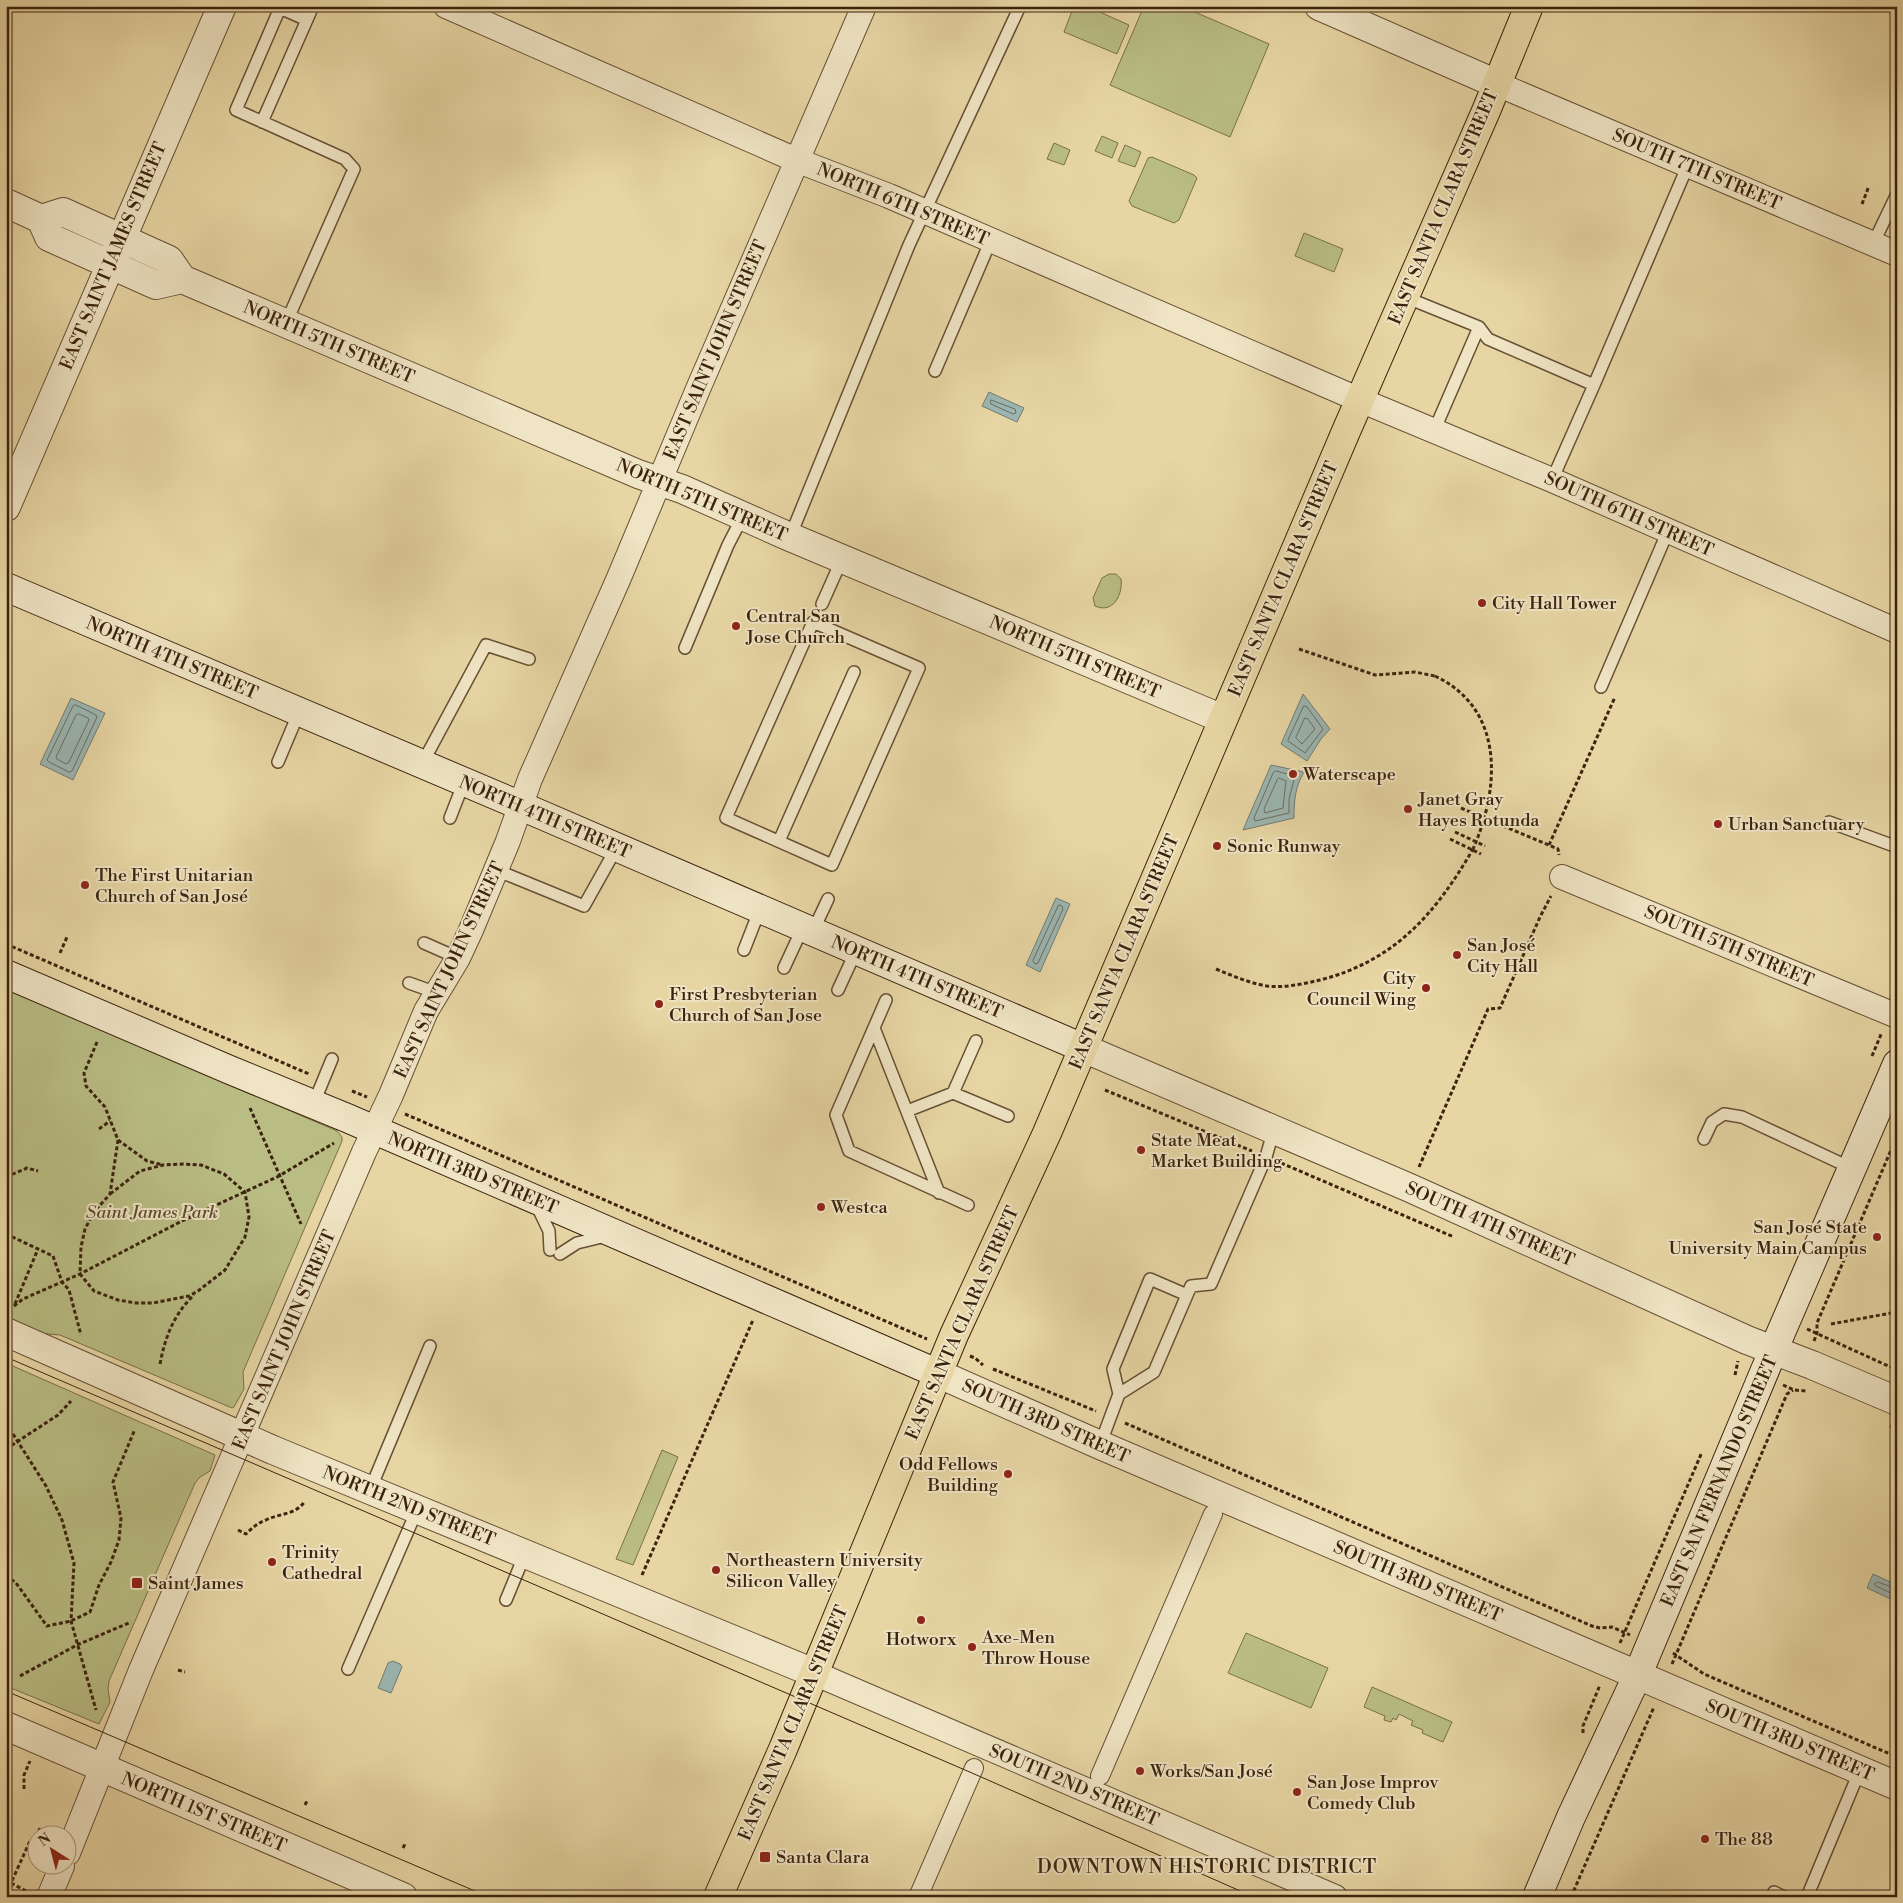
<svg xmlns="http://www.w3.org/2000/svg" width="1903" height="1903" font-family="'Libre Bodoni',serif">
	<rect width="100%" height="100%" fill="#e7d6a4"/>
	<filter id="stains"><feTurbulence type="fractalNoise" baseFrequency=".004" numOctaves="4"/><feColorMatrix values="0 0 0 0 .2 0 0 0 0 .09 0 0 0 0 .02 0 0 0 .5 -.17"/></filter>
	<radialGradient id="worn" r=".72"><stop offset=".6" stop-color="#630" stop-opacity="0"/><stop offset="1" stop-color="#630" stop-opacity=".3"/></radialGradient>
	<path fill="#b9bd84" stroke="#7a7049" d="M 1074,6 L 1086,6 L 1129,25 L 1117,54 L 1064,32 Z
		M 1144,6 L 1181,6 L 1269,44 L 1230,137 L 1110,85 Z
		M 1102,136 L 1118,143 L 1112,158 L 1095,151 Z
		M 1054,143 L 1070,150 L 1064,165 L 1047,159 Z
		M 1125,145 L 1141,152 L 1135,167 L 1118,161 Z
		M 1152,157 L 1194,175 L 1197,178 L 1179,220 L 1174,223 L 1132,206 L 1129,201 L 1148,158 Z
		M 1304,233 L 1343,249 L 1334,272 L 1295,256 Z
		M 1109,574 L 1116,574 L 1121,579 C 1123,595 1113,614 1095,606 L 1093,598 L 1102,578 Z
		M 6,989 L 337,1131 L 342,1137 L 342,1141 L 243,1372 L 244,1389 L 234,1407 L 232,1408 L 60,1335 L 37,1333 L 6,1320 Z
		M 6,1363 L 215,1455 L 210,1471 L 200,1477 L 195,1483 L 109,1681 L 108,1689 L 110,1702 L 99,1724 L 6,1686 Z
		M 662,1450 L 678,1457 L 633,1565 L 616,1559 Z
		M 1246,1633 L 1328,1668 L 1311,1708 L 1228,1673 Z
		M 1372,1687 L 1452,1722 L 1443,1742 L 1422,1733 L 1423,1730 L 1411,1725 L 1413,1721 L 1399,1714 L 1396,1720 L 1393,1718 L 1391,1722 L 1384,1720 L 1385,1716 L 1364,1707 Z"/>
	<path fill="#9bb6b2" stroke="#757b70" d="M 989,392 L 1024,408 L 1017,422 L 982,406 Z
		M 1303,694 L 1330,729 L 1321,739 L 1307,761 L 1281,744 Z
		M 71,698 L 105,713 L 73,780 L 40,764 Z
		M 1271,765 L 1304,772 C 1295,787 1294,801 1294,818 L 1243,830 Z
		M 1056,898 L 1070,904 L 1040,972 L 1026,965 Z
		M 1873,1574 L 1897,1585 L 1897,1602 L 1867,1588 Z
		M 393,1661 L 400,1664 L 402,1667 L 391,1693 L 378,1688 L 388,1663 Z"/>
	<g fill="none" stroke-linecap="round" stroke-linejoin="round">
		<path stroke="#6c6c60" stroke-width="1" d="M 991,400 L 1015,409 L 1016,413 L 1013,414 L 991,404 Z
			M 76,705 L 96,715 L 97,717 L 72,771 L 69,772 L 49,762 L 47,760 L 73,706 Z
			M 1304,706 L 1307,707 L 1323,729 L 1305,753 L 1288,741 Z
			M 79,714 L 88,718 L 89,720 L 69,762 L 66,764 L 57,759 L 56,757 L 76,715 Z
			M 1305,718 L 1308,719 L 1315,729 L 1302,744 L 1296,738 Z
			M 1276,771 L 1295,776 L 1289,799 L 1289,813 L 1255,821 L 1254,818 L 1273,773 Z
			M 1279,778 L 1286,781 L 1283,808 L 1265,813 L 1264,809 L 1277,780 Z
			M 1059,905 L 1062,906 L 1063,909 L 1038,963 L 1035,964 L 1033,961 Z
			M 1897,1589 L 1878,1582 L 1874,1584 L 1876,1586 L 1897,1596"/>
		<g stroke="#675034" stroke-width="14">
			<path id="service" d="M 262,122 L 313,6
				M 1873,244 L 1897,194
				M 1405,297 L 1479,327 L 1488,339 L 1594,385 L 1688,165
				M 286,323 L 354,169 L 345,159 L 236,110 L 280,8 L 307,20
				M 935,371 L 991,240
				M 1434,431 L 1479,327
				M 1552,480 L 1594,385
				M 790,537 L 909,245 L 1020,6
				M 822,604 L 842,559
				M 813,622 L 919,668 L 832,865 L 726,818 Z
				M 685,648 L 728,545 L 743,516
				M 1601,687 L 1668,531
				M 278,762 L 299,712
				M 422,764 L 486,645 L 529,659
				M 450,818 L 464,782
				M 1829,822 L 1897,847
				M 779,841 L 854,672
				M 496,870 L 584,906 L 617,847
				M 813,931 L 828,899
				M 424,943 L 458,958
				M 744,950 L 760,909
				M 784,968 L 803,927
				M 409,983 L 437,993
				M 838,990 L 856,951
				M 886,1000 L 836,1115 L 849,1151 L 968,1205
				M 874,1028 L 939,1193
				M 976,1041 L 953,1093 L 1008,1116
				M 313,1105 L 332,1059
				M 907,1111 L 953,1093
				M 1704,1139 L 1712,1122 L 1724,1114 L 1742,1117 L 1851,1168
				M 536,1204 L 549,1231 L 550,1250
				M 560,1254 L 577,1243 L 606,1236
				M 1187,1295 L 1191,1286 L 1211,1284 L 1266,1157 L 1274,1129
				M 1100,1445 L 1119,1394 L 1113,1369 L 1150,1279 L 1187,1295 L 1154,1372 L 1119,1394
				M 370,1490 L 430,1346
				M 506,1600 L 525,1554
				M 348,1669 L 417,1510
				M 1774,1892 L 1784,1897
				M 1807,1897 L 1860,1770"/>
		</g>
		<g stroke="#675034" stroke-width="20">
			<path id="pedestrian" d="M 1100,1776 L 1213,1514
				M 918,1897 L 974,1768"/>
		</g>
		<g stroke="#675034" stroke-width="26">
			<path id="minor" d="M 446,6 L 796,160 L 889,196 L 1360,400 L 1552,480 L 1897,631
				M 1497,84 L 1897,254
				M 1562,877 L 1897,1016
				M 814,1673 L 1335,1897
				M 68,1853 L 141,1670 L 364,1152 L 391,1095 L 426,1011 L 458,958 L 471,930 L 508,841 L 530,779 L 618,580 L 698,389 L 864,6
				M 49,1897 L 62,1866"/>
		</g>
		<g stroke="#675034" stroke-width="30">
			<path id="tertiary" d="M 1319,6 L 1497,84
				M 6,203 L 41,219 L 63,212 L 169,260 L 182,279 L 638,474 L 682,489 L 790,537 L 1223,719
				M 41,219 L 49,237 L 156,285 L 182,279
				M 6,507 L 222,6
				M 1083,1048 L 1410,1188 L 1747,1340 L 1812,1365 L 1897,1401
				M 6,1332 L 273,1450 L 814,1673
				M 939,1374 L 1100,1445 L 1897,1786
				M 6,1726 L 403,1897"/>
		</g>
		<g stroke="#3c230e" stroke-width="30">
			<path id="secondary" d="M 6,587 L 521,806 L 1083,1048
				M 6,974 L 230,1070 L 347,1118 L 939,1374
				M 1537,1897 L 1571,1817 L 1638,1674 L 1773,1351 L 1897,1064"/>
		</g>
		<g stroke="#3c230e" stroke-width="30">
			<path id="primary" d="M 718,1897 L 783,1749 L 954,1335 L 1047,1133 L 1347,429 L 1486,111 L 1529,6"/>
		</g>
		<path stroke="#3c230e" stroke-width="3" stroke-dasharray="4 2.5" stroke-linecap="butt" d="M 1862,204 L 1869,186
			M 1299,649 L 1375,675 L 1415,672 L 1435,676
			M 1461,808 L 1558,849 L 1559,855
			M 1450,839 L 1481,854
			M 1549,845 L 1615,697
			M 6,907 L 11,910 L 8,916 L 6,915
			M 6,944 L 309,1074
			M 60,953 L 67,937
			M 1216,969 C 1233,976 1249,983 1267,986 C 1285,988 1303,984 1320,980 C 1395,961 1436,913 1473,849
			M 97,1042 L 84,1073 L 86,1086 L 105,1107 L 118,1140 L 110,1194 L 94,1212 L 85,1229 L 81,1247 L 80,1274 L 94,1291 L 118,1300 L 136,1303 L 153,1303 L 189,1296 L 198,1291 L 225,1270 L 245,1237 L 249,1217 L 245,1192 L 224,1174 L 201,1165 L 183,1164 L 163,1165 L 140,1171 L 110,1194
			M 1872,1056 L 1882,1032
			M 1105,1090 L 1252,1151
			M 352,1091 L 367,1097
			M 250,1108 L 301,1224
			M 405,1114 L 927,1339
			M 99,1129 L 110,1121
			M 118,1140 L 147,1161 L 163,1165
			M 1281,1163 L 1454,1237
			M 1419,1167 L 1488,1009 L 1500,1008 L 1540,917 L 1551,896
			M 6,1177 L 27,1168 L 38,1171
			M 6,1234 L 53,1256 L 62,1282 L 69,1290 L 81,1335
			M 15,1304 L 38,1249
			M 14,1306 L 23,1299 L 80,1274 L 182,1221 L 279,1176 L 334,1143
			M 1831,1324 L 1897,1312
			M 1807,1329 L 1897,1370
			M 1814,1341 L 1817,1333 L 1817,1323 L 1897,1136
			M 970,1356 L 975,1358 L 983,1365
			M 160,1364 C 165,1337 174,1314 194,1295
			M 993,1369 L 1096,1411
			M 1735,1375 L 1738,1361
			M 1783,1385 L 1794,1390 L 1806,1391
			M 6,1423 L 46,1486 L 62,1520 L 74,1563 L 71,1621 L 96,1710
			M 1125,1423 L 1592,1626 L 1600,1628 L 1612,1627 L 1630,1635
			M 1890,1426 L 1897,1428
			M 6,1449 L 58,1415 L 71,1401
			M 238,1530 L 246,1534 C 252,1528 258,1523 266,1520 C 280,1513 296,1515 305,1501
			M 6,1575 L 16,1583 L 47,1626 L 71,1621 L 90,1612 L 99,1585 L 111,1562 L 119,1540 L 121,1518 L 113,1482 L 135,1429
			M 642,1575 L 753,1320
			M 1620,1643 L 1702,1452
			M 1673,1653 L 1704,1674 L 1897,1757
			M 1672,1664 L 1787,1394 L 1793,1390
			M 178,1670 L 185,1672
			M 20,1676 L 77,1645 L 131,1622
			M 1583,1733 L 1583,1726 L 1600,1685
			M 24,1789 L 24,1775 L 30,1761
			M 305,1805 L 307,1801
			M 38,1829 L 50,1834
			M 403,1848 L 405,1844
			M 26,1891 L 11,1883 L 30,1841 L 28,1841
			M 1571,1897 L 1654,1707"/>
		<use href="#service" stroke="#efe4c4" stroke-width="11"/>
		<use href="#pedestrian" stroke="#efe4c4" stroke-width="18"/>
		<use href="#minor" stroke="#efe4c4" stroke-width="24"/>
		<use href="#tertiary" stroke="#efe4c4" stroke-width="28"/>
		<use href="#secondary" stroke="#efe4c4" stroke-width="28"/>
		<use href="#primary" stroke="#e7d6a4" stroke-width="28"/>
		<path stroke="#3c230e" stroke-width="1" d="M 6,1357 L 972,1773 L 1254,1897
			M 6,1691 L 489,1897"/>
		<path stroke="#3c230e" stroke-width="3" stroke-dasharray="4 2.5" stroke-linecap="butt" d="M 1435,676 C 1505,709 1500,788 1473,849
			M 1455,832 L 1485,846"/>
	</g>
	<g fill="#8f2418" stroke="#efe4c4" stroke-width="2">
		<circle cx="1482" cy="603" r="5"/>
		<circle cx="736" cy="626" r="5"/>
		<circle cx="1293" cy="774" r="5"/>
		<circle cx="1408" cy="809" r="5"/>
		<circle cx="1718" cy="824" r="5"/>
		<circle cx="1217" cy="846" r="5"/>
		<circle cx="85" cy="885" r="5"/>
		<circle cx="1457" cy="955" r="5"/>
		<circle cx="1426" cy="988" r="5"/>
		<circle cx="659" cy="1004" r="5"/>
		<circle cx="1141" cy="1150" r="5"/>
		<circle cx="821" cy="1207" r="5"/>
		<circle cx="1877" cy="1237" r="5"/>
		<circle cx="1008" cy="1474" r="5"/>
		<circle cx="272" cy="1562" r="5"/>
		<circle cx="716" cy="1570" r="5"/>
		<rect x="131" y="1577" width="12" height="12" rx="2.5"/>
		<circle cx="921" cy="1620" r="5"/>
		<circle cx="972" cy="1647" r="5"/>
		<circle cx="1140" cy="1771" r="5"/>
		<circle cx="1297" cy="1792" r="5"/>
		<circle cx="1705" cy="1839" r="5"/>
		<rect x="759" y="1851" width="12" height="12" rx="2.5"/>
	</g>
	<g text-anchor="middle" stroke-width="4" stroke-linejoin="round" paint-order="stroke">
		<g font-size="18" fill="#3c230e" stroke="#efe4c4">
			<text transform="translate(1697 169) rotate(23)" y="6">SOUTH 7TH STREET</text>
			<text transform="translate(903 204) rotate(23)" y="6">NORTH 6TH STREET</text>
			<text transform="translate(1443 207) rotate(-67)" y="6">EAST SANTA CLARA STREET</text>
			<text transform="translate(113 256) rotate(-67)" y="6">EAST SAINT JAMES STREET</text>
			<text transform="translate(329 342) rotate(23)" y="6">NORTH 5TH STREET</text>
			<text transform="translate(715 350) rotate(-67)" y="6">EAST SAINT JOHN STREET</text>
			<text transform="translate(702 500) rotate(23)" y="6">NORTH 5TH STREET</text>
			<text transform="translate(1629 514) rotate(24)" y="6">SOUTH 6TH STREET</text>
			<text transform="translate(1283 579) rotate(-67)" y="6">EAST SANTA CLARA STREET</text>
			<text transform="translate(1075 657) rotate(23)" y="6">NORTH 5TH STREET</text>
			<text transform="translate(172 658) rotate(23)" y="6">NORTH 4TH STREET</text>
			<text transform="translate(545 817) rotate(23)" y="6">NORTH 4TH STREET</text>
			<text transform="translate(1729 946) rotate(23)" y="6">SOUTH 5TH STREET</text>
			<text transform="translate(1124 952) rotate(-67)" y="6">EAST SANTA CLARA STREET</text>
			<text transform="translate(449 970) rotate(-65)" y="6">EAST SAINT JOHN STREET</text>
			<text transform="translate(917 977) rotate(23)" y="6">NORTH 4TH STREET</text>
			<text transform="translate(473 1173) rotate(23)" y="6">NORTH 3RD STREET</text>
			<text transform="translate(1490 1224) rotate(24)" y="6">SOUTH 4TH STREET</text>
			<text transform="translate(962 1323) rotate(-66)" y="6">EAST SANTA CLARA STREET</text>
			<text transform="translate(284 1340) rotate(-67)" y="6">EAST SAINT JOHN STREET</text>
			<text transform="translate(1046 1421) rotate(24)" y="6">SOUTH 3RD STREET</text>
			<text transform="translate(1719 1481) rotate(-67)" y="6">EAST SAN FERNANDO STREET</text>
			<text transform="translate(409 1506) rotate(22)" y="6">NORTH 2ND STREET</text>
			<text transform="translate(1418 1581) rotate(23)" y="6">SOUTH 3RD STREET</text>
			<text transform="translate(793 1723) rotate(-67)" y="6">EAST SANTA CLARA STREET</text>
			<text transform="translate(1790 1740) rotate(23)" y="6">SOUTH 3RD STREET</text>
			<text transform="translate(1074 1785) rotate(23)" y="6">SOUTH 2ND STREET</text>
			<text transform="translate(204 1812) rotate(23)" y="6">NORTH 1ST STREET</text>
		</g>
		<g font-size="18" fill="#3c230e" stroke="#efe4c4" text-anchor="start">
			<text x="1492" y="609">City Hall Tower</text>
			<text x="746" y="622">Central San<tspan x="746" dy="21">Jose Church</tspan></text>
			<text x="1303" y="780">Waterscape</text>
			<text x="1418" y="805">Janet Gray<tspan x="1418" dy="21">Hayes Rotunda</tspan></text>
			<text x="1728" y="830">Urban Sanctuary</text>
			<text x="1227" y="852">Sonic Runway</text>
			<text x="95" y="881">The First Unitarian<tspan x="95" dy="21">Church of San José</tspan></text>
			<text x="1467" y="951">San José<tspan x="1467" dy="21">City Hall</tspan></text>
			<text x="1416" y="984" text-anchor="end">City<tspan x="1416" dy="21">Council Wing</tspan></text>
			<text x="669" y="1000">First Presbyterian<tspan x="669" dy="21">Church of San Jose</tspan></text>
			<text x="1151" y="1146">State Meat<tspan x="1151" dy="21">Market Building</tspan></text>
			<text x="831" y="1213">Westca</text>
			<text x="1867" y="1233" text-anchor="end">San José State<tspan x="1867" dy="21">University Main Campus</tspan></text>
			<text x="998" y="1470" text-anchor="end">Odd Fellows<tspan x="998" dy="21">Building</tspan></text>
			<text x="282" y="1558">Trinity<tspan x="282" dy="21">Cathedral</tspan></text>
			<text x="726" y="1566">Northeastern University<tspan x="726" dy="21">Silicon Valley</tspan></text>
			<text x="148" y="1589">Saint James</text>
			<text x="982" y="1643">Axe-Men<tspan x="982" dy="21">Throw House</tspan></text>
			<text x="921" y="1645" text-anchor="middle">Hotworx</text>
			<text x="1150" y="1777">Works/San José</text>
			<text x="1307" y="1788">San Jose Improv<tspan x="1307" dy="21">Comedy Club</tspan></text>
			<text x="1715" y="1845">The 88</text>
			<text x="776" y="1863">Santa Clara</text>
		</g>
		<g font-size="18" font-style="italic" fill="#5b4a2c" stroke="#efe4c4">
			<text x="152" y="1218">Saint James Park</text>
		</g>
		<g font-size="19" letter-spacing="1" fill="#3c230e" stroke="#efe4c4">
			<text x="1207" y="1873">DOWNTOWN HISTORIC DISTRICT</text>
		</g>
	</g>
	<rect width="1903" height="1903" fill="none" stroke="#e7d6a4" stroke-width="25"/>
	<rect x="8" y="8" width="1888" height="1888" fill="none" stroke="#3c230e" stroke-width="2.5"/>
	<rect x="12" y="12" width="1878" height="1878" fill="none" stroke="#3c230e"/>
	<g transform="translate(52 1850) rotate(324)"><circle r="24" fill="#efe4c4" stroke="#a7977b"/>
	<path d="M0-4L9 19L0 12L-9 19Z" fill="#8f2418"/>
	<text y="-8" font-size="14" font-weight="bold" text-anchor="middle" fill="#3c230e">N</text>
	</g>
	<rect width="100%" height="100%" filter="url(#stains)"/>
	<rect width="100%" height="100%" fill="url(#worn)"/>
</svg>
